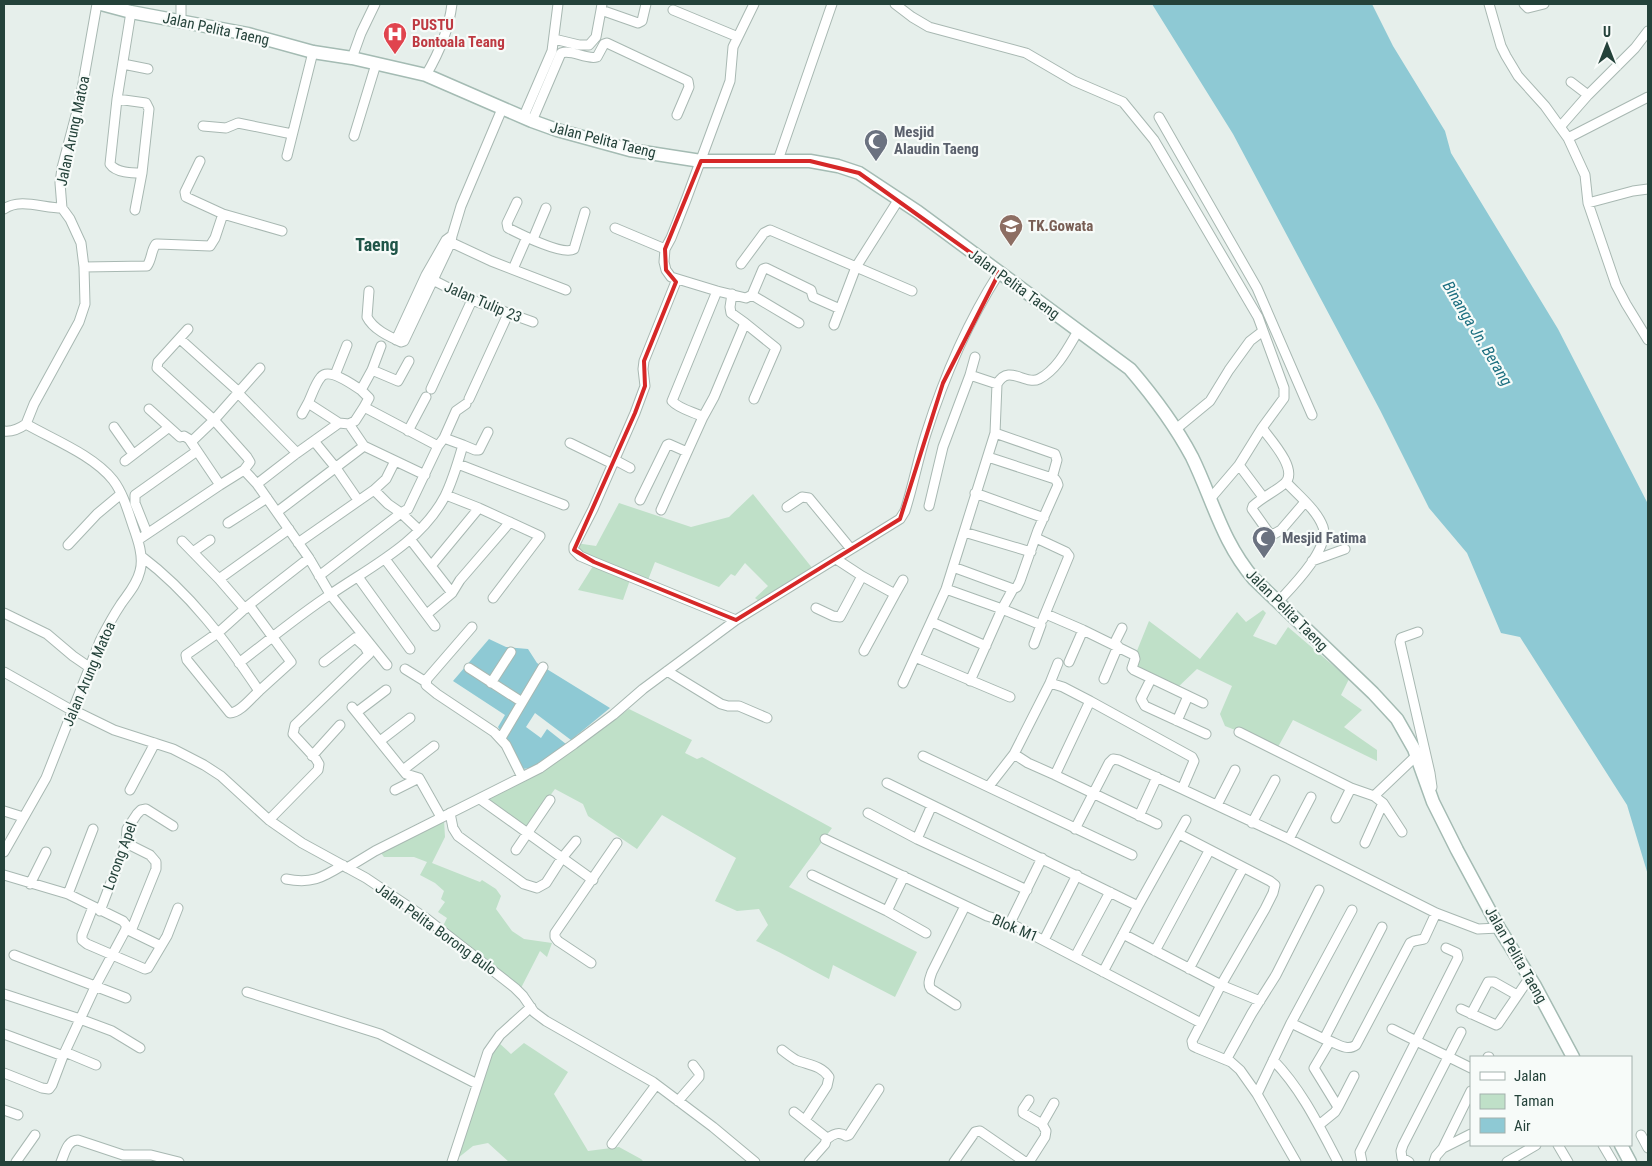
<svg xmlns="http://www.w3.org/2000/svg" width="1652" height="1166" font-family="'Roboto Condensed',sans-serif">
	<rect width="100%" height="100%" fill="#e6efeb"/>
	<path fill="#bfe0c8" d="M 753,494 L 813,569 L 759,601 L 755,598 L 768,586 L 745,563 L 735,576 L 731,574 L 719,587 L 655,562 L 648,580 L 630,580 L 623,600 L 578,590 L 595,563 L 576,551 L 576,543 L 596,546 L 619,503 L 691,527 L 729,517 Z
		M 1263,610 L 1266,613 L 1253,636 L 1276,645 L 1288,627 L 1349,679 L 1341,695 L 1362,710 L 1344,727 L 1377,750 L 1377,761 L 1293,720 L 1278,747 L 1225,726 L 1220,714 L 1232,686 L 1197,669 L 1176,689 L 1130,668 L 1149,621 L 1200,659 L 1237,612 L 1246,622 Z
		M 629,709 L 692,740 L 685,753 L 697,759 L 702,757 L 832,828 L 789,887 L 917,952 L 895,997 L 833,965 L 829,979 C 804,966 781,952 756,941 L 768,925 L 759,909 L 737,911 L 715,901 L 736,858 L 662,815 L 637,849 L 588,816 L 583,804 L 555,789 L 526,828 L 487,800 L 524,780 Z
		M 444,820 L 445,837 L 432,863 L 480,882 L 482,880 L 496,889 L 501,896 L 496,909 L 512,931 L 524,939 L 552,943 L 547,957 L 540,951 L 521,988 L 443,926 L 447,918 L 438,912 L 445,902 L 441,899 L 444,891 L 435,883 L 420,875 L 427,862 L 414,857 L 384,857 L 381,853 Z
		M 498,1042 L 511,1054 L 524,1043 L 568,1072 L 554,1094 L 588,1151 L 619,1147 L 641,1159 L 644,1162 L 509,1162 L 488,1143 L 473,1146 L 453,1162 L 486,1058 Z"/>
	<path fill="#8ec9d4" d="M 1152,4 L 1372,4 L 1393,46 L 1445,131 L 1451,153 L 1558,329 L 1648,504 L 1648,875 L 1627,805 L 1520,637 L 1501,633 L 1467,553 L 1429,508 L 1380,410 L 1233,134 Z
		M 489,639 L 506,647 L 528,649 L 537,663 L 610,708 L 571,740 L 535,713 L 526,727 L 541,738 L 547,729 L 566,744 C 555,755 538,769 522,769 L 498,727 L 505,715 L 453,681 Z"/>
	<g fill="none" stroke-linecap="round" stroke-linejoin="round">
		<g stroke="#a8b8b2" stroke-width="11">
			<path id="street" d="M 181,4 L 181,21
				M 602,4 L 601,10 L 638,23 L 642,21 L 646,4
				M 754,4 L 733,47 L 730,81 L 686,200 L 671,238 L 665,249 L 664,262 L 666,270 L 671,277 L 717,291 L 746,298 L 752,295 L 763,269 L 766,268 L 811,290 L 813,297 L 840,309
				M 895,4 L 912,17 L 929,27 L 1026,53 L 1074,81 L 1123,102 L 1154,140 L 1258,317 L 1284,388 L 1284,398 L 1262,428 L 1239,465 L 1210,499
				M 1489,4 L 1501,46 L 1506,56 L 1518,76 L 1545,106 L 1568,138 L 1585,175 L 1588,203 L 1616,285 L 1626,304 L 1648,340
				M 1524,4 L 1528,8 L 1544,4
				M 673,10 L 738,37
				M 131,12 L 117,99 L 146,103 L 149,109 L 142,173 L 135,210
				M 554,39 L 579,45 L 589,45 L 596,37 L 601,10
				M 352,58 L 361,33 L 375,4
				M 123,64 L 148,69
				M 426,75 C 439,53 449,29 452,4
				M 1571,82 L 1588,95
				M 117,99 L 110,164 C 116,173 132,173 142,173
				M 1159,117 L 1257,288 L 1312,415
				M 523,118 L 552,51 L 558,4
				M 532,121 L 561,53 C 573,49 585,60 597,57 L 604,44 L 607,43 L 688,81 L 689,87 L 677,115
				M 203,126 L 226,128 L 238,123 L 292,134
				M 1560,127 L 1588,95 L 1635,48 L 1648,31
				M 354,136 L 376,64
				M 1568,138 L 1648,97
				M 287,156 L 313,52
				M 778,160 L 832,4
				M 200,161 L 185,192 L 186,197 L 223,214 L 282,231
				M 517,202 L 507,223 L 508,228 C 520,234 563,256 574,249 L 585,212
				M 1588,203 L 1633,191 L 1648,189
				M 4,209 C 20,198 43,208 62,208
				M 615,228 L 665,249
				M 533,239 L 546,208
				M 446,240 L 491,261 L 566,290
				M 741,264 L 764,233 L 770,230 L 912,291
				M 84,267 L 147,266 C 152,259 151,250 156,244 L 158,244 L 210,246 L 215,238 L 223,214
				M 513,269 L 527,237
				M 677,279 L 644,361 L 643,369 L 645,386 L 635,413 L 593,509 L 574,546 L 574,550 L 580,556 L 594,562 L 736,620
				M 433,280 L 472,300 L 533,322
				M 369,291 L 367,317 C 373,329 388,336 401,342 L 404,341 L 451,242 L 452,236 L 461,206 L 502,109
				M 717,291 L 672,401 C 679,409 694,412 703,417 L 714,397 L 745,323 L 776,348 L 754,399
				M 732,294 L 730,307 L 731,313 L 745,323
				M 752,295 L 799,323
				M 834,325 L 856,267 L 899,199
				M 188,329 L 158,362 L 157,368 L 214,420 L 247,457 L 250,462 L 244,470
				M 180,339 L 239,392
				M 396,340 L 426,275 L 446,240 L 450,237
				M 372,370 L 398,381 L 409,361
				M 335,375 L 347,345
				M 970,375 L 975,357
				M 431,389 L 472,300
				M 361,390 C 353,385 329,367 321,377 C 315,384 312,395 308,403 L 339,423 L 349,424 L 355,421 L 364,407
				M 238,393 L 297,453
				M 469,399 L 508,314
				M 149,409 L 180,437 L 184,436 L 189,439 L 220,485
				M 302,414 L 308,403
				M 349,424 L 364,446
				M 114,427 L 133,454
				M 1262,428 C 1270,439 1299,470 1285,483 C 1275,492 1262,497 1253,506 L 1252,509 L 1269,533 L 1274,534 L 1281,530 L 1305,502
				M 1176,429 L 1210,401 L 1229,370 L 1250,341 L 1263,331
				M 4,431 C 13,432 19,429 26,424
				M 408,431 L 426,397
				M 995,433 L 1055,454 L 1057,460 L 1052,478
				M 444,438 L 456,411 L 466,404
				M 314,441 L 336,468 L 358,500
				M 191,442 L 214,420 L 260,368
				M 570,443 L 613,464
				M 463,445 L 475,450 L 479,450 L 488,432
				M 615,460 L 630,468
				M 125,461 L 168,428
				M 458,464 L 564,505
				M 1239,465 L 1263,497
				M 257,484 L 297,453 L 339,423
				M 374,490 L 386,479 L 395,461
				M 975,493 L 1044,518
				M 446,495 L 479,508 L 540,536 L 493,598
				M 640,500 L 667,445 L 669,444 L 687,452
				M 929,506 L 943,447 L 970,375 L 997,384
				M 787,507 L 802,497 L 809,498 L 851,549
				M 661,510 L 703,417
				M 277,512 L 364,446 L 425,475
				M 228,523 L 267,498
				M 964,532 L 1031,552
				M 147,533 L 135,503 L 135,495 L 197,451
				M 1036,538 L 1066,552 L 1069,556 L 1043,619
				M 410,539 L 452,593 L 460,580 L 510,522
				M 138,540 L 220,485 L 244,470 L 257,484 L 309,558 L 330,594 L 387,665
				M 182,541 L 219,579
				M 298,543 L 374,490 L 388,504 L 401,513 L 408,509 L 438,446
				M 68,545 L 97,514 L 121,494
				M 193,552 L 210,540
				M 141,556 C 190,593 225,640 259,691 C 251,698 240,713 230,713 L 187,660 L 186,655 L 219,632 L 249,605 L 309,558
				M 385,559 L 435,626
				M 1312,561 L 1345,549
				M 431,566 L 479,508
				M 953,567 L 1013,589
				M 319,576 L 401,513 L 419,530
				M 862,576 L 895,594 L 864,651
				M 358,577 L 410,649
				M 946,589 L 1002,609 L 1013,589 L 1017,587 L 1020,581 L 1038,530 L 1058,485 L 1057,482 L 1055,479 L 988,457
				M 895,594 L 903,580
				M 1278,602 C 1292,587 1330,549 1323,527 C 1317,510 1298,495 1286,482
				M 249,605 L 291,662 L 259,691
				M 816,608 L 833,616 L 840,617 L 862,576 L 836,559
				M 245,609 L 219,579 L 289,529
				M 4,613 L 47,634 L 73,656 L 89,667
				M 427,614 L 452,593
				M 1046,614 L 1083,630 L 1134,655 L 1135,659 L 1132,668 L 1134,670 L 1203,703
				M 932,622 L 986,646
				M 472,627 L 427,679 L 426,685 L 437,694 L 494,732 L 506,745 L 522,777
				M 1418,632 L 1401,638 L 1400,642 L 1430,773 L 1432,787
				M 1114,644 L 1122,628
				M 915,657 L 1010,697
				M 1069,662 L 1083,630
				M 239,663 C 269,640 299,615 331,594 C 372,566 421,542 445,496 C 453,480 458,462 463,445 L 444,438 L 438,446 L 364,407 L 369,398 L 361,390 L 372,370 L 381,346
				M 469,668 L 522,702
				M 405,669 L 426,682
				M 667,671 L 721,704 L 728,706 L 739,706 L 767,718
				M 4,672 L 73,711
				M 1104,679 L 1118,646
				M 1151,679 L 1141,699 L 1145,706 L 1206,734
				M 970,681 L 1002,609 L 1041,625 L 1034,644
				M 491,683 L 511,652
				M 903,683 L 936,611 L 946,589 L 964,532 L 995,433 L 997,384 C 1009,363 1025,386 1039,379 C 1057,370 1068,348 1078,331
				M 1050,683 L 1058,663
				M 352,707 L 406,774 L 419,778 L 441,817
				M 73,710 L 114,730 L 173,749 L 204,765 L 221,776 L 269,820 L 302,843 L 366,878 L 427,919 L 515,988 L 523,996 L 534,1012 L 546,1021 L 653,1082 L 713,1127 L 755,1162
				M 357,712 L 386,690
				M 1177,721 L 1188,696
				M 1239,732 L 1351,788 L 1374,796 L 1416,756
				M 501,738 L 543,667
				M 380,741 L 410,718
				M 1014,754 L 1028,763 L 1055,775 L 1090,701 L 1192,757 L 1194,761 L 1182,789 L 1289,839 L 1436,913 L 1478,929 L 1499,928
				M 312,756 L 340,725
				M 923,756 L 1132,855
				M 403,770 L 434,746
				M 1055,775 L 1157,824
				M 887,783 L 1138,906
				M 989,786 L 1014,754 L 1050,683 L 1063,687 L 1090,701
				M 130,790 L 155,743
				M 395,790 L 419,778
				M 1374,796 L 1383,803 L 1402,832
				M 480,799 L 593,880
				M 1217,805 L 1235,770
				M 4,811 L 23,817
				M 450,813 L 453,828 L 458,836 L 524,884 L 537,888 L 546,883 L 562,858 L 576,841
				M 868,813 L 917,839 L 932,805
				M 1139,816 L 1157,777
				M 1336,818 L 1351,788
				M 269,820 L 318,770 L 319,764 L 316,759 L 293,734 L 295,725 L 369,654 L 365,647 L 355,638 L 324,662
				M 1252,823 L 1275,780
				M 1075,829 L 1109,763 L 1113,759 L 1119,760 L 1182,789
				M 1179,834 L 1270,881 L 1275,885 L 1273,893 L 1265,909 L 1221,985 L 1192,1041 L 1193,1046 L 1197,1048 L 1231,1062 L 1240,1070 L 1257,1094 L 1296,1162
				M 825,839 L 987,916 L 1010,923 L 1201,1023
				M 917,839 L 1027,890
				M 1289,839 L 1311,797
				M 126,843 L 150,855 L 156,862 L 156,869 L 131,931
				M 1365,843 L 1383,803
				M 516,850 L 550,800
				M 4,852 L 46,778 L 100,641 C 106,629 113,616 121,604 C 128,594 137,584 140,571 C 144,557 138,540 133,526 C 128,511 123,493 113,480 C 93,455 54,440 26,424 L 34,404 L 79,322 L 85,304 L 84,267 L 81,243 L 70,219 L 62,208 L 60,183 L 62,168 L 80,100 L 97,4
				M 347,868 L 375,851 L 540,768 L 574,744 L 613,715 L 643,689 L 736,620 L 900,519 L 905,511 C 913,486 918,459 926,434 C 944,377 967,323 999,273
				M 4,875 L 68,894 L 123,921 L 126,925 L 126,929 L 96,985 L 63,1056 L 4,1034
				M 812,875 L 887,911 L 904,876
				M 286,879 C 311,884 322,878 343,865
				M 30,884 L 46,852
				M 68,894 L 93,829
				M 93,907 L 82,935 L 82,940 L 87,944 L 145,969 L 148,968 L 167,936 L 178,908
				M 100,911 L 126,843 L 127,829 L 137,814 L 141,810 L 146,809 L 173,826
				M 887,911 L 926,933
				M 1010,923 L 1042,858
				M 126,929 L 161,946
				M 1123,934 L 1221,985 L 1260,1001
				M 1044,940 L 1077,875
				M 1155,951 L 1209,851
				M 14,955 L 126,998
				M 1075,957 L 1110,892
				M 591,963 L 558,941 L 555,937 L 555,933 L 617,843
				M 1189,969 L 1243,868
				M 1103,972 L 1138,906 L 1186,820
				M 247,992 L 380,1034 L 477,1084
				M 4,994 L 80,1019 L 112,1031 L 140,1048
				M 956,1005 L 931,989 C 927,984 930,978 932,972 L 965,906
				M 1461,1009 L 1496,1025 L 1498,1024 L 1530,977
				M 1471,1014 L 1488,982 L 1494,982 L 1517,995
				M 1291,1023 L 1324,1039 L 1382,927
				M 1392,1029 L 1471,1068
				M 782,1050 C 787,1054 791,1057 796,1060 C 808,1065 821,1065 829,1077 L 827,1086 L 805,1120
				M 65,1052 L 96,1065
				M 1488,1057 L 1489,1057
				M 1226,1060 L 1252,1013 L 1276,975 L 1319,890
				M 1273,1060 C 1302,1090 1319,1126 1338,1162
				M 4,1073 L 42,1088 L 49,1089 L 52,1085 L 63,1056
				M 1257,1094 L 1291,1023 L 1352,910
				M 1029,1100 L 1023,1109 L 1023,1113 L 1042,1124
				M 678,1101 L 699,1077 L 699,1073 L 693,1065
				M 1338,1107 L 1354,1076
				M 4,1110 L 18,1115
				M 794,1112 L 827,1138 L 825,1144 L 809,1162
				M 1319,1125 L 1335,1112 L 1338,1107 L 1314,1068 L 1330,1041 C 1339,1045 1348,1051 1356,1045 L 1410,943 L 1414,941 L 1424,939 L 1436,913
				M 1641,1135 L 1648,1148
				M 827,1139 C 833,1134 839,1131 846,1136 L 849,1135 L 879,1089
				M 612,1144 L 656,1085
				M 1558,1145 L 1568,1162
				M 1603,1145 L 1613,1162
				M 1443,1148 L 1471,1134
				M 16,1162 L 35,1135
				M 61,1162 C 65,1153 67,1140 78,1140 L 123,1155 L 151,1155 L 179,1162
				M 452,1162 L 488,1052 L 500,1035 L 531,1007
				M 954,1162 L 975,1132 L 980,1131 L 1025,1162
				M 1029,1162 L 1045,1137 L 1046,1131 L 1042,1124 L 1054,1103
				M 1362,1162 L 1360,1152 L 1458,958 L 1457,953 L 1446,948
				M 1409,1162 L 1402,1158 L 1401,1151 L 1403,1145 L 1461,1032
				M 1434,1162 L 1436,1156 L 1443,1148 L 1471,1091
				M 1507,1162 L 1536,1145"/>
		</g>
		<g stroke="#a4bbb3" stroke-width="15">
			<path id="secondary" d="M 101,4 L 131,12 L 248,34 L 313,52 L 352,58 L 426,75 L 532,121 L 557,130 L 630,150 L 701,161 L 810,161 L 838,166 L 859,173 L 918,212 L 1130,369 C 1154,397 1175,425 1192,457 C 1213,500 1222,542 1254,579 L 1373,693 L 1397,719 L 1414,749 L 1433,802 L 1457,850 L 1499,928 L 1535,986 L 1573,1057
				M 1621,1145 L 1630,1162"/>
		</g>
		<use href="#street" stroke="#fff" stroke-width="9"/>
		<use href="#secondary" stroke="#fff" stroke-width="12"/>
	</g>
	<path fill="none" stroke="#d62828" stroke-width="4" stroke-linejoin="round" d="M 701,161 L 810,161 L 859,173 L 999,273 L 943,383 L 900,519 L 736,620 L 594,562 L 574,550 L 635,413 L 645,386 L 644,361 L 676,282 L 666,270 L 665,249 Z"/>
	<defs>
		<g id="hospital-pin" transform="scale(1.25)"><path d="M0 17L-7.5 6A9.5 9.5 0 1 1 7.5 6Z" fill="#e0444e" stroke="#f7fbf9"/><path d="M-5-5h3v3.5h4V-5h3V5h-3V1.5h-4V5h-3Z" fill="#fff"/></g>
		<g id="mosque-pin" transform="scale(1.25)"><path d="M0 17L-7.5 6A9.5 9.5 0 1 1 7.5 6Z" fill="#6b7280" stroke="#f7fbf9"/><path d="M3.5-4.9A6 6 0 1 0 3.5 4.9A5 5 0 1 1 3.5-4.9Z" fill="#fff"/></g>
		<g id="school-pin" transform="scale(1.25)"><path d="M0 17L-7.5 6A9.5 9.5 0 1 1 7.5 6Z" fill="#8d6e63" stroke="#f7fbf9"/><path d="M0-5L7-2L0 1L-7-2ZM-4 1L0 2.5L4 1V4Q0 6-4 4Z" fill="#fff"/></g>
	</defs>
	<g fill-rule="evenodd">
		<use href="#hospital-pin" x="395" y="34"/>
		<use href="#mosque-pin" x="876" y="141"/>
		<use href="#school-pin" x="1011" y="226"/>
		<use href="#mosque-pin" x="1264" y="538"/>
	</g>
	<g text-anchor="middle" stroke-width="4.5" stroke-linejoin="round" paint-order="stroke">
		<g font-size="15" font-weight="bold" fill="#be3a42" stroke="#f7fbf9" text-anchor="start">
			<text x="412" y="30">PUSTU<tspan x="412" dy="17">Bontoala Teang</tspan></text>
		</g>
		<g font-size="15" fill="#24423a" stroke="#f7fbf9">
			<text transform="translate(216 29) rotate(12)" y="5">Jalan Pelita Taeng</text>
			<text transform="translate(73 131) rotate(-78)" y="5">Jalan Arung Matoa</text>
			<text transform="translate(603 140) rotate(14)" y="5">Jalan Pelita Taeng</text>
			<text transform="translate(1014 284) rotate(36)" y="5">Jalan Pelita Taeng</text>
			<text transform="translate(483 302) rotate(23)" y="5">Jalan Tulip 23</text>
			<text transform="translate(1287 610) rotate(45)" y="5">Jalan Pelita Taeng</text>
			<text transform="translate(89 674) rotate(-67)" y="5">Jalan Arung Matoa</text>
			<text transform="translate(120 856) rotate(-70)" y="5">Lorong Apel</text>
			<text transform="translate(1015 928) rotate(23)" y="5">Blok M1</text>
			<text transform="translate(436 929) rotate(36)" y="5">Jalan Pelita Borong Bulo</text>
			<text transform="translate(1516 955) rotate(60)" y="5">Jalan Pelita Taeng</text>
		</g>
		<g font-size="15" font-weight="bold" fill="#5b616d" stroke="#f7fbf9" text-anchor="start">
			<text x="894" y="137">Mesjid<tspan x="894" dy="17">Alaudin Taeng</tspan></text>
			<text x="1282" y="543">Mesjid Fatima</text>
		</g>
		<g font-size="15" font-weight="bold" fill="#785e54" stroke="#f7fbf9" text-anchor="start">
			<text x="1028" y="231">TK.Gowata</text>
		</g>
		<g font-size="16" font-style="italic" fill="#1c6f80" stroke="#f7fbf9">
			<text transform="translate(1478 333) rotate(59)" y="6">Binanga Jn. Berang</text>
		</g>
		<g font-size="18" font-weight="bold" fill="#1f5548" stroke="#f7fbf9">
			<text x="377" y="251">Taeng</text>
		</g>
	</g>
	<rect width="1652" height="1166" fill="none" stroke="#24423a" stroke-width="10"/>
	<rect x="1470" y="1056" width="162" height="90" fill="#f7fbf9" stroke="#a3b1ad"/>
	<rect x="1480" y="1072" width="25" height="8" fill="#ffffff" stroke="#a3b1ad"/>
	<text x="1514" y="1081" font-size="15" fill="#24423a">Jalan</text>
	<rect x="1480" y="1094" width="25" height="15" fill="#bfe0c8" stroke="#a3b1ad"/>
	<text x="1514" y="1106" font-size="15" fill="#24423a">Taman</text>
	<rect x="1480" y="1118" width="25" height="15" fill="#8ec9d4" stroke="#a3b1ad"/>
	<text x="1514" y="1131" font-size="15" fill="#24423a">Air</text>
	<g transform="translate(1607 45)" stroke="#f7fbf9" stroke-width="4" paint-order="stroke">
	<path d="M0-4L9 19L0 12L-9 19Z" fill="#24423a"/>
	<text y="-8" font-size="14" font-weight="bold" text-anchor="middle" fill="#24423a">U</text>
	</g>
</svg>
